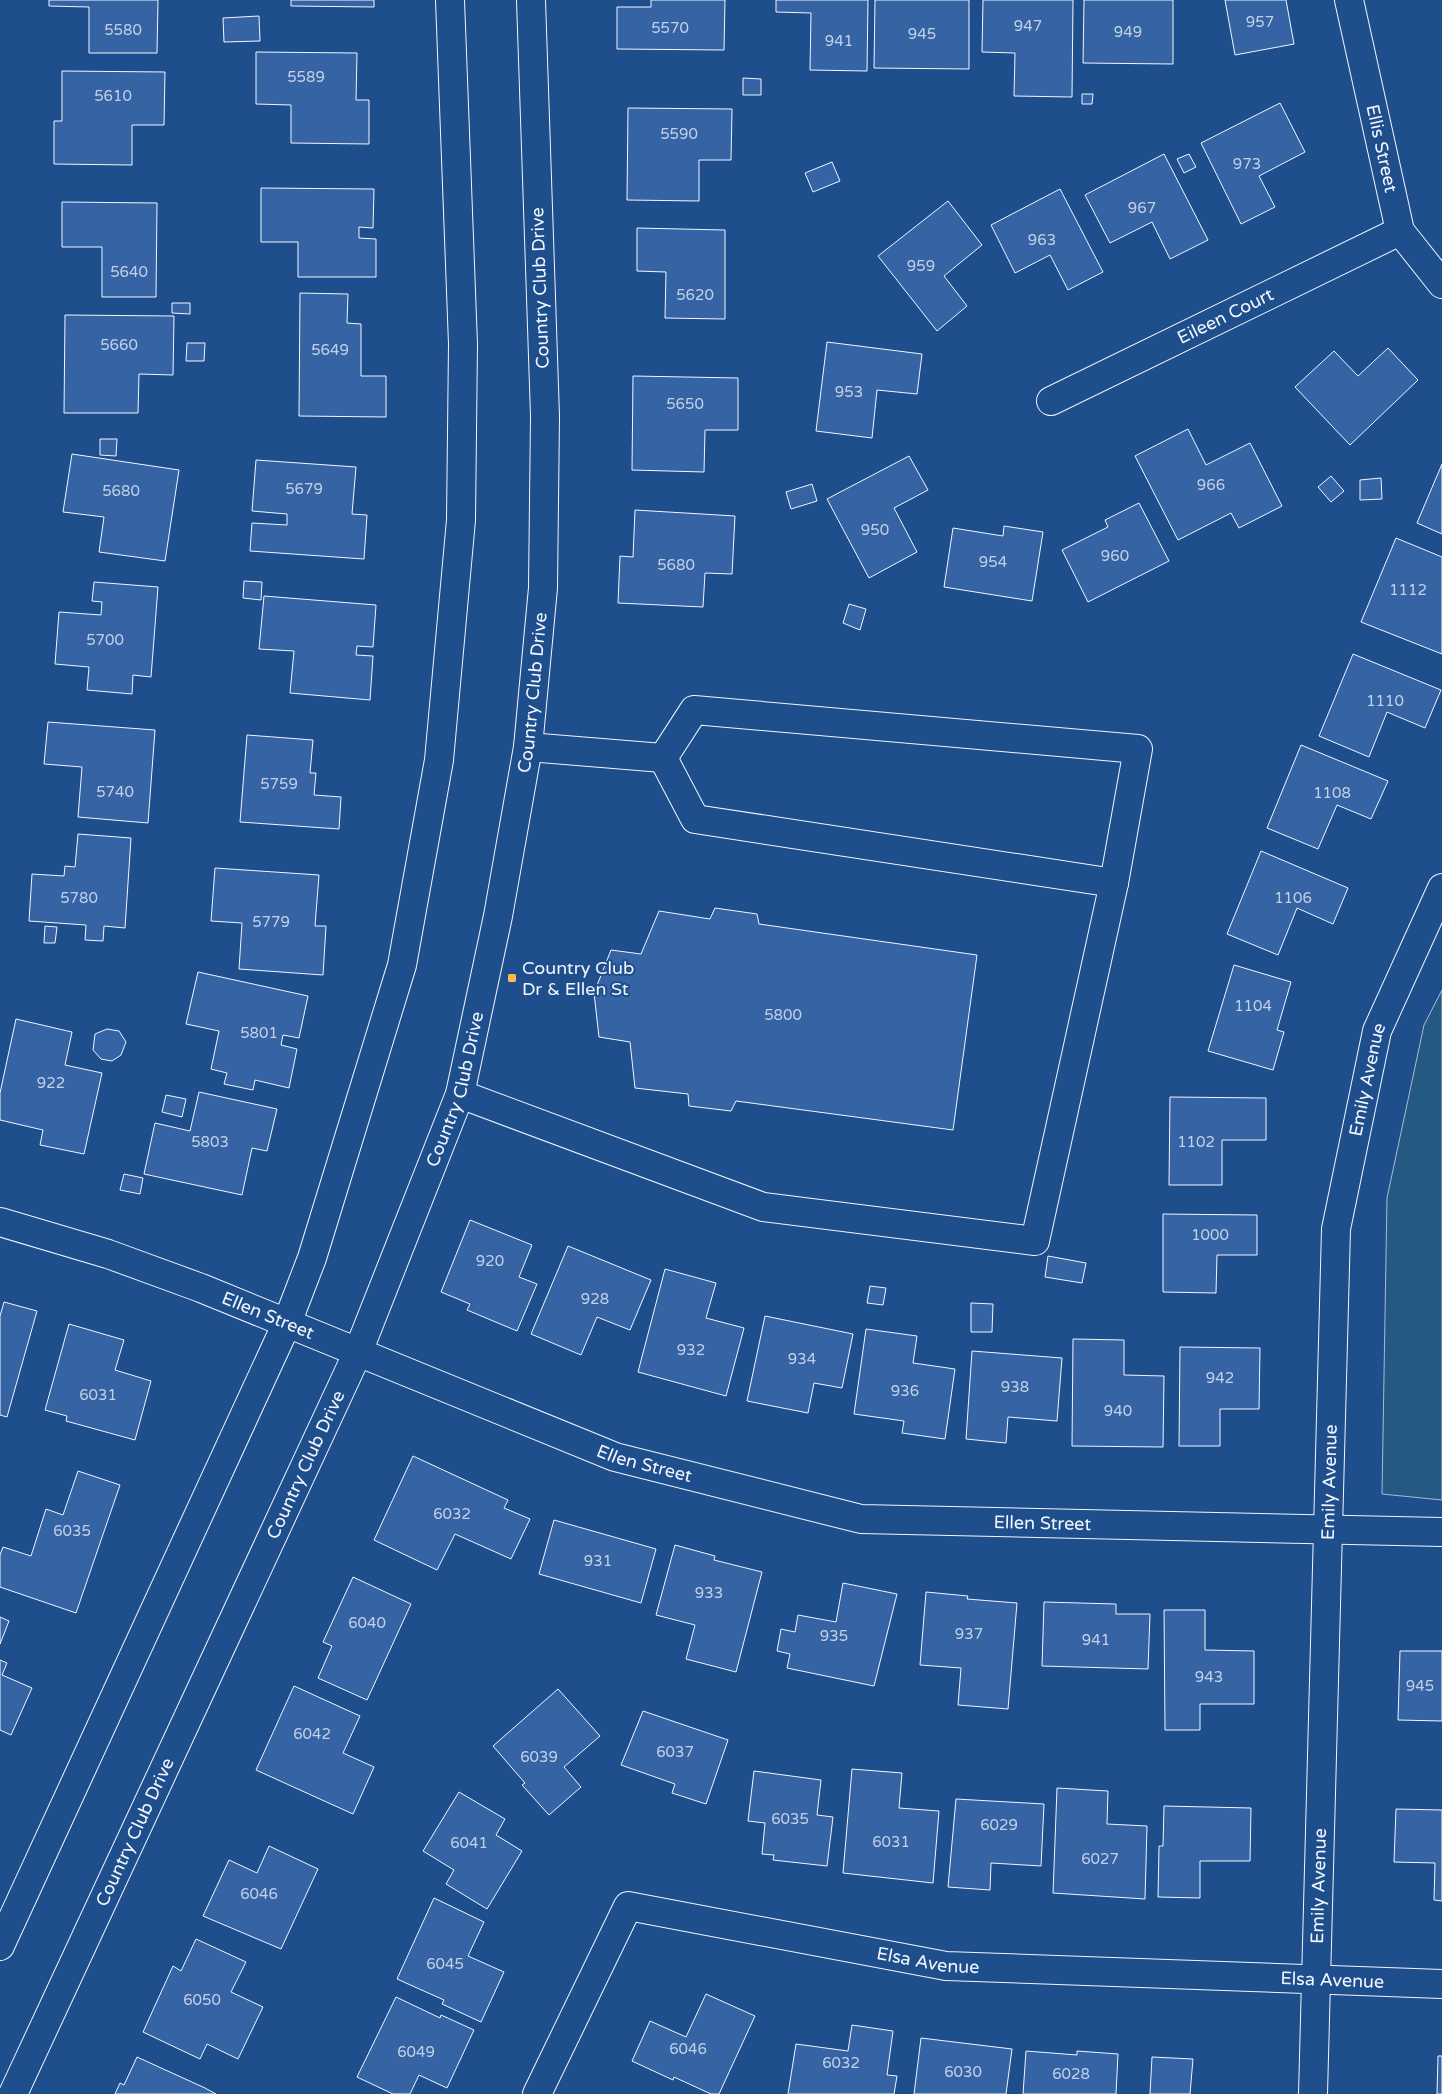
<svg xmlns="http://www.w3.org/2000/svg" width="1442" height="2094" font-family="'Varela Round',sans-serif">
	<rect width="100%" height="100%" fill="#1f4e8c"/>
	<path fill="#245a82" stroke="#a8bbd7" d="M 1442,990 L 1442,1500 L 1382,1494 L 1387,1198 L 1424,1025 Z"/>
	<path fill="#3563a3" stroke="#f2f6ff" d="M 49,0 L 158,0 L 157,53 L 89,53 L 89,7 L 49,6 Z
		M 291,0 L 374,0 L 374,7 L 291,6 Z
		M 651,0 L 725,0 L 724,50 L 617,49 L 617,7 L 651,7 Z
		M 776,0 L 868,0 L 867,71 L 810,70 L 811,13 L 776,12 Z
		M 875,0 L 969,0 L 969,69 L 874,68 Z
		M 983,0 L 1073,0 L 1072,97 L 1014,96 L 1015,53 L 982,52 Z
		M 1084,0 L 1173,0 L 1173,64 L 1083,63 Z
		M 1225,0 L 1286,0 L 1294,44 L 1235,55 Z
		M 259,16 L 260,41 L 224,42 L 223,18 Z
		M 256,52 L 357,53 L 356,100 L 369,100 L 369,144 L 291,143 L 291,105 L 256,104 Z
		M 62,71 L 165,72 L 164,125 L 132,125 L 132,165 L 54,164 L 54,121 L 62,121 Z
		M 743,78 L 761,79 L 761,95 L 743,95 Z
		M 1082,94 L 1093,94 L 1092,104 L 1082,104 Z
		M 1280,103 L 1305,152 L 1259,176 L 1275,207 L 1241,224 L 1201,143 Z
		M 628,108 L 732,109 L 731,160 L 699,160 L 699,201 L 627,200 Z
		M 1164,154 L 1208,240 L 1170,259 L 1152,222 L 1110,243 L 1085,195 Z
		M 1189,154 L 1196,167 L 1184,173 L 1177,159 Z
		M 832,162 L 840,181 L 813,192 L 805,173 Z
		M 261,188 L 374,189 L 373,228 L 359,227 L 359,238 L 376,239 L 376,277 L 298,277 L 298,242 L 261,242 Z
		M 1060,189 L 1103,272 L 1068,290 L 1050,255 L 1015,273 L 991,225 Z
		M 948,201 L 982,245 L 944,276 L 967,306 L 937,331 L 878,256 Z
		M 62,202 L 157,203 L 156,297 L 102,297 L 102,247 L 62,247 Z
		M 637,228 L 725,230 L 725,319 L 665,318 L 666,272 L 637,271 Z
		M 300,293 L 348,294 L 347,323 L 361,324 L 361,376 L 386,376 L 386,417 L 299,416 Z
		M 172,303 L 190,303 L 190,314 L 172,313 Z
		M 65,315 L 174,316 L 173,375 L 139,374 L 138,413 L 64,413 Z
		M 827,342 L 922,354 L 917,394 L 877,390 L 872,438 L 816,431 Z
		M 187,343 L 205,343 L 204,361 L 186,361 Z
		M 1388,348 L 1418,380 L 1350,445 L 1295,387 L 1334,351 L 1358,376 Z
		M 633,376 L 738,378 L 738,430 L 705,430 L 704,472 L 632,470 Z
		M 1188,429 L 1206,465 L 1250,443 L 1282,506 L 1239,528 L 1231,513 L 1178,540 L 1135,456 Z
		M 100,439 L 117,439 L 116,456 L 100,455 Z
		M 72,454 L 179,470 L 165,561 L 99,552 L 104,517 L 63,512 Z
		M 909,456 L 928,490 L 894,508 L 917,552 L 869,578 L 827,499 Z
		M 256,460 L 356,467 L 352,514 L 367,515 L 364,559 L 250,551 L 252,523 L 287,525 L 287,514 L 252,511 Z
		M 1442,464 L 1442,534 L 1417,523 Z
		M 1331,476 L 1344,491 L 1331,502 L 1318,487 Z
		M 1381,478 L 1382,499 L 1360,500 L 1360,480 Z
		M 812,484 L 817,501 L 791,509 L 786,492 Z
		M 1139,503 L 1169,561 L 1088,602 L 1062,550 L 1108,527 L 1105,520 Z
		M 635,510 L 735,516 L 732,574 L 705,573 L 703,607 L 618,603 L 620,556 L 633,557 Z
		M 1004,526 L 1043,532 L 1032,601 L 944,587 L 953,528 L 1003,536 Z
		M 1396,538 L 1442,557 L 1442,654 L 1361,622 Z
		M 244,581 L 262,582 L 261,600 L 243,598 Z
		M 94,582 L 158,587 L 151,677 L 133,675 L 132,694 L 87,690 L 89,667 L 55,664 L 59,612 L 101,615 L 102,602 L 92,601 Z
		M 264,596 L 376,605 L 373,647 L 357,646 L 356,655 L 373,656 L 370,700 L 290,693 L 294,651 L 259,649 Z
		M 849,604 L 866,609 L 860,630 L 843,623 Z
		M 1353,654 L 1441,690 L 1425,728 L 1387,712 L 1369,757 L 1319,736 Z
		M 48,722 L 155,730 L 148,823 L 78,817 L 82,767 L 44,764 Z
		M 247,735 L 313,740 L 310,773 L 316,773 L 314,795 L 341,797 L 339,829 L 240,822 Z
		M 1301,745 L 1388,781 L 1371,819 L 1337,805 L 1318,849 L 1267,828 Z
		M 78,834 L 131,838 L 125,928 L 104,926 L 103,941 L 85,940 L 86,925 L 29,921 L 32,874 L 64,876 L 65,866 L 75,867 Z
		M 1261,851 L 1348,888 L 1333,924 L 1297,908 L 1278,955 L 1227,934 Z
		M 215,868 L 319,875 L 315,926 L 326,926 L 323,975 L 239,969 L 242,923 L 211,921 Z
		M 715,908 L 757,914 L 759,924 L 977,955 L 953,1130 L 736,1101 L 731,1111 L 689,1106 L 688,1094 L 635,1088 L 630,1042 L 599,1037 L 594,993 L 611,950 L 641,954 L 659,911 L 710,919 Z
		M 45,926 L 57,927 L 55,943 L 44,943 Z
		M 1234,965 L 1291,982 L 1277,1030 L 1284,1032 L 1273,1070 L 1208,1051 Z
		M 198,972 L 308,996 L 299,1038 L 283,1035 L 281,1045 L 297,1049 L 289,1088 L 255,1080 L 253,1090 L 224,1084 L 227,1073 L 211,1069 L 219,1031 L 186,1024 Z
		M 16,1019 L 72,1032 L 65,1065 L 102,1073 L 84,1154 L 40,1145 L 43,1130 L 0,1120 L 0,1093 Z
		M 107,1029 L 119,1031 L 126,1042 L 121,1055 L 112,1061 L 101,1059 L 93,1050 L 95,1034 Z
		M 199,1092 L 277,1109 L 267,1151 L 252,1148 L 242,1195 L 144,1174 L 155,1123 L 190,1131 Z
		M 166,1095 L 186,1099 L 182,1117 L 162,1112 Z
		M 1170,1097 L 1266,1098 L 1266,1140 L 1222,1140 L 1222,1185 L 1169,1185 Z
		M 124,1174 L 143,1178 L 140,1194 L 120,1190 Z
		M 1163,1214 L 1257,1215 L 1257,1255 L 1217,1255 L 1216,1293 L 1163,1292 Z
		M 470,1220 L 532,1245 L 519,1277 L 537,1284 L 517,1331 L 467,1310 L 470,1304 L 441,1292 Z
		M 568,1246 L 651,1280 L 630,1330 L 597,1317 L 581,1355 L 531,1334 Z
		M 1048,1256 L 1086,1263 L 1082,1283 L 1045,1277 Z
		M 665,1269 L 716,1283 L 706,1318 L 744,1328 L 726,1396 L 638,1372 Z
		M 870,1286 L 886,1288 L 883,1305 L 867,1303 Z
		M 4,1302 L 37,1311 L 7,1417 L 0,1415 L 0,1316 Z
		M 971,1303 L 993,1304 L 992,1332 L 971,1332 Z
		M 765,1316 L 853,1334 L 842,1388 L 814,1383 L 808,1413 L 747,1401 Z
		M 69,1324 L 124,1340 L 115,1370 L 151,1381 L 135,1440 L 66,1421 L 67,1416 L 45,1410 Z
		M 866,1329 L 917,1336 L 913,1363 L 955,1369 L 945,1439 L 902,1433 L 904,1421 L 854,1414 Z
		M 1073,1339 L 1124,1340 L 1124,1375 L 1164,1376 L 1163,1447 L 1072,1446 Z
		M 1180,1347 L 1260,1348 L 1259,1409 L 1220,1409 L 1220,1446 L 1179,1446 Z
		M 972,1351 L 1062,1358 L 1057,1421 L 1008,1417 L 1006,1443 L 966,1439 Z
		M 413,1456 L 508,1500 L 504,1508 L 530,1519 L 511,1559 L 455,1534 L 437,1570 L 374,1540 Z
		M 78,1471 L 120,1485 L 76,1613 L 0,1587 L 0,1555 L 3,1547 L 31,1556 L 46,1509 L 63,1515 Z
		M 554,1520 L 656,1549 L 641,1603 L 539,1574 Z
		M 675,1545 L 715,1556 L 714,1560 L 762,1572 L 736,1672 L 686,1659 L 695,1625 L 656,1615 Z
		M 353,1577 L 411,1604 L 367,1700 L 318,1678 L 332,1646 L 323,1642 Z
		M 843,1583 L 897,1594 L 874,1686 L 787,1668 L 790,1654 L 777,1651 L 781,1629 L 795,1632 L 798,1615 L 836,1622 Z
		M 926,1592 L 968,1596 L 967,1599 L 1017,1603 L 1008,1709 L 958,1705 L 961,1668 L 920,1665 Z
		M 1044,1602 L 1116,1604 L 1116,1614 L 1150,1614 L 1148,1669 L 1042,1666 Z
		M 1164,1610 L 1205,1610 L 1205,1650 L 1254,1651 L 1254,1704 L 1200,1704 L 1200,1730 L 1165,1730 Z
		M 0,1617 L 9,1621 L 0,1644 Z
		M 1400,1651 L 1442,1651 L 1442,1721 L 1398,1720 Z
		M 0,1660 L 7,1663 L 2,1675 L 32,1688 L 11,1735 L 0,1730 Z
		M 294,1686 L 360,1716 L 343,1753 L 374,1767 L 353,1814 L 256,1770 Z
		M 558,1689 L 600,1736 L 564,1767 L 581,1787 L 549,1815 L 522,1785 L 525,1783 L 493,1746 Z
		M 643,1711 L 728,1740 L 706,1804 L 672,1793 L 675,1784 L 621,1765 Z
		M 852,1769 L 902,1773 L 899,1808 L 939,1811 L 933,1883 L 843,1873 Z
		M 754,1771 L 821,1780 L 817,1815 L 833,1817 L 827,1866 L 773,1860 L 774,1855 L 762,1854 L 765,1823 L 748,1821 Z
		M 1057,1788 L 1108,1791 L 1107,1824 L 1147,1826 L 1145,1899 L 1053,1893 Z
		M 459,1792 L 505,1819 L 496,1835 L 522,1851 L 487,1909 L 446,1884 L 454,1870 L 423,1851 Z
		M 956,1799 L 1044,1804 L 1041,1866 L 991,1863 L 990,1890 L 948,1887 Z
		M 1164,1806 L 1251,1808 L 1250,1861 L 1200,1861 L 1200,1898 L 1158,1897 L 1159,1846 L 1163,1846 Z
		M 1396,1809 L 1442,1810 L 1442,1901 L 1434,1900 L 1435,1863 L 1394,1862 Z
		M 269,1846 L 318,1869 L 281,1949 L 203,1916 L 229,1860 L 257,1873 Z
		M 434,1898 L 484,1922 L 468,1956 L 504,1972 L 481,2022 L 442,2004 L 444,2000 L 397,1979 Z
		M 196,1939 L 246,1962 L 231,1992 L 263,2007 L 238,2059 L 207,2044 L 200,2059 L 143,2032 L 173,1966 L 181,1971 Z
		M 706,1994 L 755,2016 L 719,2094 L 711,2094 L 674,2077 L 673,2080 L 632,2061 L 650,2021 L 686,2037 Z
		M 396,1997 L 440,2018 L 441,2015 L 474,2030 L 447,2088 L 419,2075 L 410,2094 L 393,2094 L 357,2077 Z
		M 852,2025 L 893,2031 L 887,2075 L 897,2076 L 894,2094 L 788,2094 L 796,2044 L 848,2051 Z
		M 921,2038 L 1012,2049 L 1006,2094 L 914,2094 Z
		M 1026,2051 L 1077,2055 L 1077,2051 L 1118,2054 L 1116,2094 L 1023,2094 Z
		M 1438,2056 L 1442,2056 L 1442,2094 L 1437,2094 Z
		M 137,2057 L 205,2088 L 216,2094 L 115,2094 L 120,2083 L 124,2085 Z
		M 1152,2057 L 1193,2059 L 1190,2094 L 1150,2094 Z"/>
	<g fill="none" stroke-linecap="round" stroke-linejoin="round">
		<g stroke="#f2f6ff" stroke-width="30">
			<g id="minor">
				<path id="s1" d="M 1349,0 L 1400,231 L 1442,284"/>
				<path id="s2" d="M 1051,401 L 1400,231"/>
				<path d="M 663,758 L 695,819 L 1114,883"/>
				<path d="M 460,1094 L 763,1207 L 1035,1241 L 1114,883 L 1138,749 L 694,710 L 663,758 L 528,747"/>
				<path id="s3" d="M 0,1222 L 108,1254 L 201,1288 L 615,1457 L 861,1519 L 1442,1532"/>
				<path d="M 0,1946 L 287,1323 L 312,1258 L 402,965 L 439,760 L 461,520 L 463,344 L 450,0"/>
				<path id="s4" d="M 13,2094 L 358,1352 L 460,1094 L 498,916 L 528,747 L 543,588 L 545,416 L 531,0"/>
				<path id="s5" d="M 537,2094 L 628,1906 L 946,1966 L 1442,1984"/>
				<path id="s6" d="M 1313,2094 L 1336,1229 L 1377,1031 L 1442,888"/>
			</g>
		</g>
		<use href="#minor" stroke="#1f4e8c" stroke-width="28"/>
	</g>
	<rect fill="#ffb74d" stroke="#1f4e8c" stroke-width="2" x="507" y="973" width="10" height="10" rx="2.5"/>
	<g text-anchor="middle" stroke-width="4" stroke-linejoin="round" paint-order="stroke">
		<g font-size="15" fill="#c3d1e8">
			<text x="1260" y="27">957</text>
			<text x="1028" y="31">947</text>
			<text x="670" y="33">5570</text>
			<text x="123" y="35">5580</text>
			<text x="1128" y="37">949</text>
			<text x="922" y="39">945</text>
			<text x="839" y="46">941</text>
			<text x="306" y="82">5589</text>
			<text x="113" y="101">5610</text>
			<text x="679" y="139">5590</text>
			<text x="1247" y="169">973</text>
			<text x="1142" y="213">967</text>
			<text x="1042" y="245">963</text>
			<text x="921" y="271">959</text>
			<text x="129" y="277">5640</text>
			<text x="695" y="300">5620</text>
			<text x="119" y="350">5660</text>
			<text x="330" y="355">5649</text>
			<text x="849" y="397">953</text>
			<text x="685" y="409">5650</text>
			<text x="1211" y="490">966</text>
			<text x="304" y="494">5679</text>
			<text x="121" y="496">5680</text>
			<text x="875" y="535">950</text>
			<text x="1115" y="561">960</text>
			<text x="993" y="567">954</text>
			<text x="676" y="570">5680</text>
			<text x="1408" y="595">1112</text>
			<text x="105" y="645">5700</text>
			<text x="1385" y="706">1110</text>
			<text x="279" y="789">5759</text>
			<text x="115" y="797">5740</text>
			<text x="1332" y="798">1108</text>
			<text x="79" y="903">5780</text>
			<text x="1293" y="903">1106</text>
			<text x="271" y="927">5779</text>
			<text x="1253" y="1011">1104</text>
			<text x="783" y="1020">5800</text>
			<text x="259" y="1038">5801</text>
			<text x="51" y="1088">922</text>
			<text x="210" y="1147">5803</text>
			<text x="1196" y="1147">1102</text>
			<text x="1210" y="1240">1000</text>
			<text x="490" y="1266">920</text>
			<text x="595" y="1304">928</text>
			<text x="691" y="1355">932</text>
			<text x="802" y="1364">934</text>
			<text x="1220" y="1383">942</text>
			<text x="1015" y="1392">938</text>
			<text x="905" y="1396">936</text>
			<text x="98" y="1400">6031</text>
			<text x="1118" y="1416">940</text>
			<text x="452" y="1519">6032</text>
			<text x="72" y="1536">6035</text>
			<text x="598" y="1566">931</text>
			<text x="709" y="1598">933</text>
			<text x="367" y="1628">6040</text>
			<text x="969" y="1639">937</text>
			<text x="834" y="1641">935</text>
			<text x="1096" y="1645">941</text>
			<text x="1209" y="1682">943</text>
			<text x="1420" y="1691">945</text>
			<text x="312" y="1739">6042</text>
			<text x="675" y="1757">6037</text>
			<text x="539" y="1762">6039</text>
			<text x="790" y="1824">6035</text>
			<text x="999" y="1830">6029</text>
			<text x="891" y="1847">6031</text>
			<text x="469" y="1848">6041</text>
			<text x="1100" y="1864">6027</text>
			<text x="259" y="1899">6046</text>
			<text x="445" y="1969">6045</text>
			<text x="202" y="2005">6050</text>
			<text x="688" y="2054">6046</text>
			<text x="416" y="2057">6049</text>
			<text x="841" y="2068">6032</text>
			<text x="963" y="2077">6030</text>
			<text x="1071" y="2079">6028</text>
		</g>
		<g font-size="18" fill="#f2f6ff" stroke="#1f4e8c">
			<text dy="6" stroke="none"><textPath href="#s1" startOffset="152">Ellis Street</textPath></text>
			<text transform="translate(540 288) rotate(-92)" y="6">Country Club Drive</text>
			<text dy="6" stroke="none"><textPath href="#s2" startOffset="194">Eileen Court</textPath></text>
			<text dy="6" stroke="none"><textPath href="#s4" startOffset="1504">Country Club Drive</textPath></text>
			<text dy="6" stroke="none"><textPath href="#s6" startOffset="1018">Emily Avenue</textPath></text>
			<text dy="6" stroke="none"><textPath href="#s4" startOffset="1099">Country Club Drive</textPath></text>
			<text dy="6" stroke="none"><textPath href="#s3" startOffset="284">Ellen Street</textPath></text>
			<text dy="6" stroke="none"><textPath href="#s3" startOffset="689">Ellen Street</textPath></text>
			<text dy="6" stroke="none"><textPath href="#s4" startOffset="694">Country Club Drive</textPath></text>
			<text dy="6" stroke="none"><textPath href="#s6" startOffset="612">Emily Avenue</textPath></text>
			<text dy="6" stroke="none"><textPath href="#s3" startOffset="1094">Ellen Street</textPath></text>
			<text dy="6" stroke="none"><textPath href="#s4" startOffset="289">Country Club Drive</textPath></text>
			<text dy="6" stroke="none"><textPath href="#s6" startOffset="208">Emily Avenue</textPath></text>
			<text dy="6" stroke="none"><textPath href="#s5" startOffset="514">Elsa Avenue</textPath></text>
			<text dy="6" stroke="none"><textPath href="#s5" startOffset="919">Elsa Avenue</textPath></text>
		</g>
		<g font-size="18" fill="#f2f6ff" stroke="#1f4e8c" text-anchor="start">
			<text x="522" y="974">Country Club<tspan x="522" dy="21">Dr &amp; Ellen St</tspan></text>
		</g>
	</g>
</svg>
